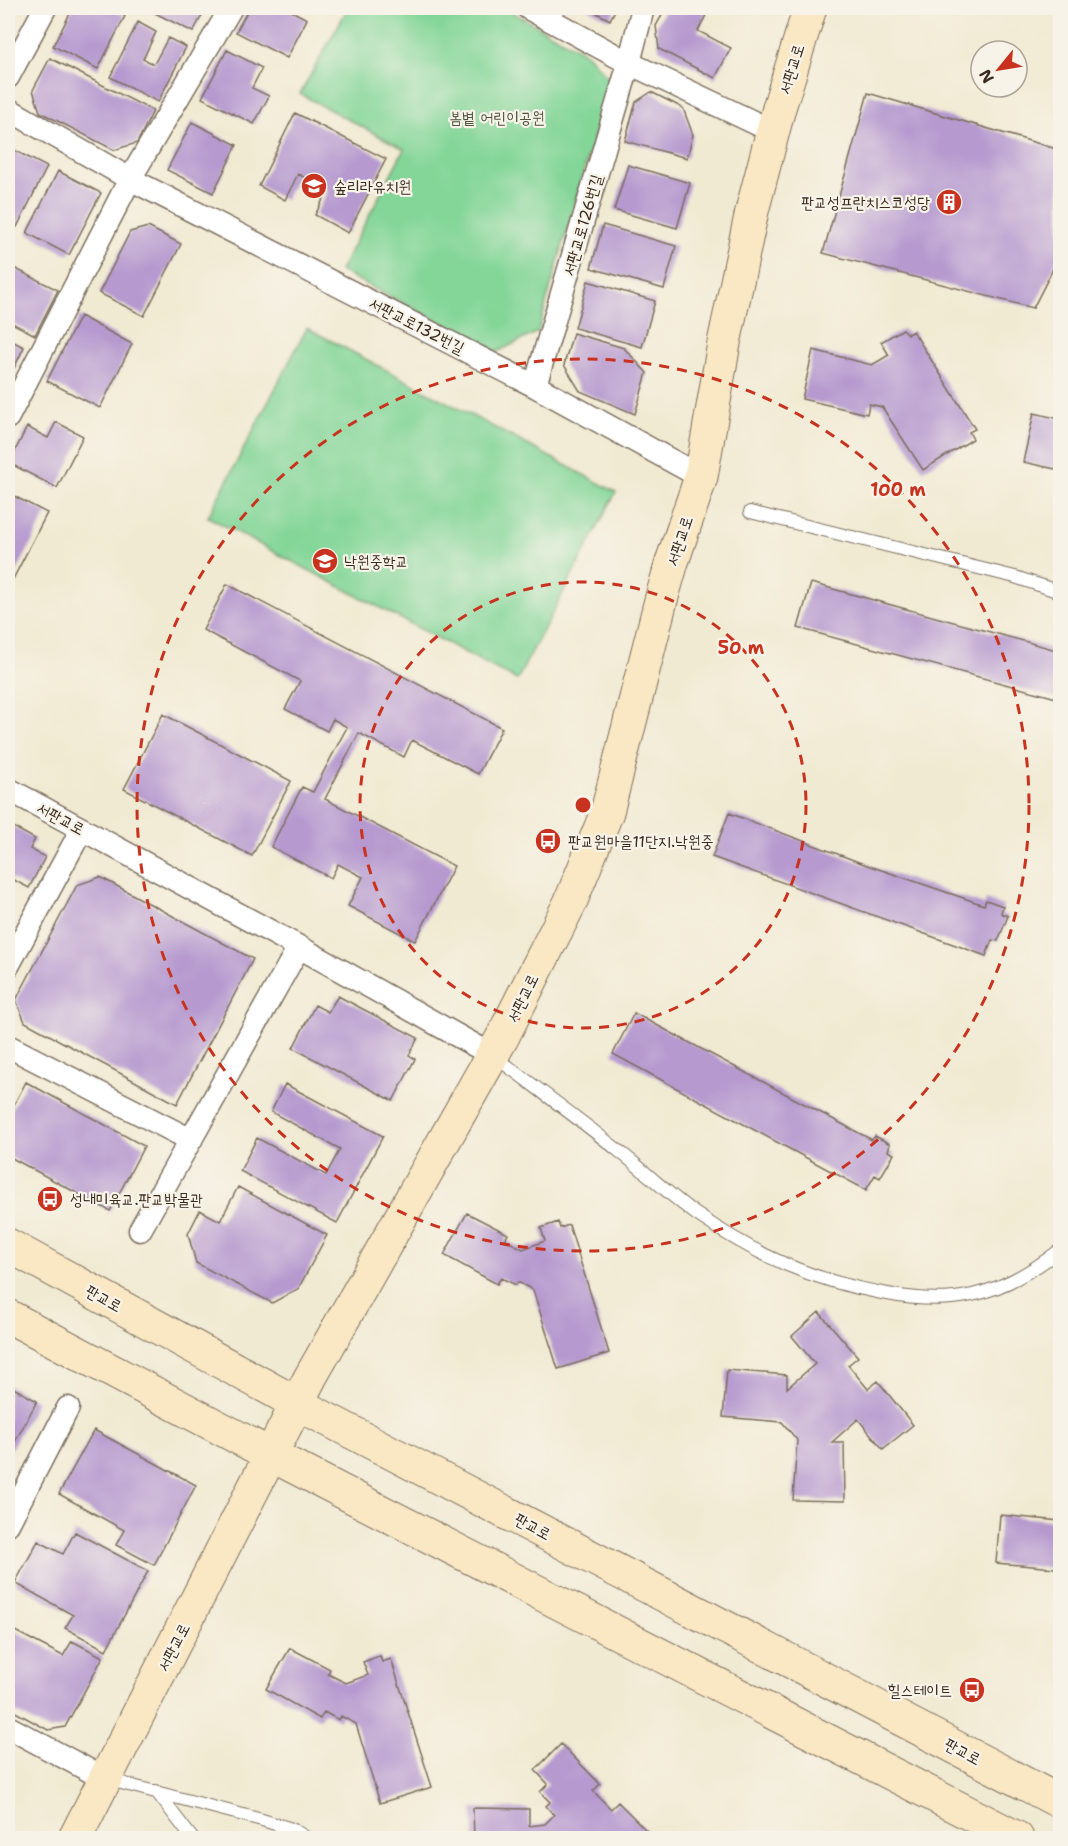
<svg xmlns="http://www.w3.org/2000/svg" width="1068" height="1846" font-family="'Shantell Sans','Poor Story',sans-serif">
	<rect width="100%" height="100%" fill="#f7f3e8"/>
	<filter id="ink" filterUnits="userSpaceOnUse"><feTurbulence type="fractalNoise" baseFrequency=".0167" numOctaves="2"/><feDisplacementMap in="SourceGraphic" scale="12" xChannelSelector="R" yChannelSelector="G"/><feConvolveMatrix kernelMatrix="1 2 1 2 8 2 1 2 1" color-interpolation-filters="sRGB"/></filter>
	<filter id="wash" filterUnits="userSpaceOnUse"><feTurbulence type="fractalNoise" baseFrequency=".008" numOctaves="4" result="noise"/><feDisplacementMap in="SourceGraphic" scale="24" xChannelSelector="R" yChannelSelector="G"/><feGaussianBlur stdDeviation="1.35" result="paint"/><feColorMatrix in="noise" values="0 0 0 0 0 0 0 0 0 0 0 0 0 0 0 0 0 1.4 0 .05"/><feComposite in="paint" operator="in"/></filter>
	<g filter="url(#wash)">
		<rect width="100%" height="100%" fill="#f1ead3"/>
		<path fill="#83d698" stroke="#5f805b" stroke-width="1.5" d="M 348,8 L 505,8 L 587,54 L 610,80 L 538,332 L 497,352 L 340,271 L 404,149 L 300,94 Z
			M 307,328 L 616,492 L 517,680 L 208,517 Z"/>
		<g id="blocks">
			<path fill="#b599cf" d="M 73,8 L 109,8 L 125,16 L 98,69 L 53,46 Z
				M 145,8 L 206,8 L 193,32 Z
				M 249,8 L 286,8 L 307,19 L 287,58 L 236,32 Z
				M 587,8 L 616,8 L 610,20 Z
				M 666,8 L 696,8 L 707,13 L 698,31 L 731,48 L 715,78 L 659,49 L 656,26 Z
				M 138,22 L 156,32 L 143,59 L 154,64 L 168,38 L 186,47 L 158,102 L 110,77 Z
				M 227,50 L 262,68 L 252,88 L 269,96 L 254,124 L 202,98 Z
				M 50,58 L 153,111 L 137,143 L 114,150 L 40,112 L 33,90 Z
				M 651,92 L 683,108 L 693,135 L 687,158 L 625,141 L 636,102 Z
				M 868,93 L 1060,150 L 1060,255 L 1033,308 L 823,253 Z
				M 295,113 L 386,159 L 348,233 L 315,215 L 328,190 L 298,174 L 285,200 L 259,186 Z
				M 192,122 L 237,145 L 213,193 L 167,170 Z
				M 10,148 L 47,167 L 17,227 L 8,222 L 8,150 Z
				M 628,165 L 690,183 L 677,228 L 614,210 Z
				M 58,171 L 101,193 L 69,255 L 27,233 Z
				M 603,225 L 676,246 L 664,289 L 591,268 Z
				M 148,227 L 181,244 L 144,316 L 99,293 L 130,232 Z
				M 12,267 L 58,290 L 35,335 L 8,321 L 8,276 Z
				M 588,281 L 655,301 L 642,347 L 575,328 Z
				M 80,316 L 132,344 L 100,408 L 47,381 Z
				M 903,329 L 908,334 L 913,331 L 975,429 L 969,432 L 973,439 L 923,470 L 882,407 L 869,404 L 867,414 L 802,399 L 813,350 L 872,365 L 889,355 L 881,342 Z
				M 573,333 L 624,348 L 647,373 L 635,414 L 580,391 L 564,365 Z
				M 8,339 L 24,347 L 8,381 Z
				M 1034,413 L 1060,419 L 1060,470 L 1023,462 Z
				M 56,422 L 83,436 L 57,488 L 9,463 L 27,427 L 48,438 Z
				M 8,493 L 47,513 L 12,581 L 8,578 Z
				M 811,583 L 1060,651 L 1060,699 L 798,628 Z
				M 227,584 L 502,728 L 478,774 L 412,740 L 404,757 L 359,733 L 325,799 L 454,866 L 415,941 L 348,906 L 363,877 L 338,864 L 331,878 L 271,847 L 302,787 L 313,792 L 347,727 L 333,719 L 327,731 L 285,709 L 300,681 L 203,630 Z
				M 163,714 L 291,781 L 252,856 L 124,789 Z
				M 729,813 L 864,864 L 984,905 L 986,900 L 1003,906 L 1001,913 L 1008,916 L 998,941 L 992,940 L 986,956 L 712,857 Z
				M 8,824 L 35,839 L 30,849 L 45,857 L 29,888 L 8,877 Z
				M 100,877 L 253,959 L 177,1104 L 25,1022 L 16,1000 L 77,885 Z
				M 338,996 L 418,1038 L 409,1055 L 415,1059 L 393,1101 L 293,1048 L 315,1005 L 328,1012 Z
				M 634,1013 L 872,1140 L 875,1136 L 890,1144 L 888,1151 L 894,1154 L 880,1178 L 875,1175 L 866,1190 L 613,1054 Z
				M 26,1082 L 144,1146 L 110,1211 L 8,1156 L 8,1116 Z
				M 285,1084 L 383,1136 L 337,1223 L 240,1171 L 257,1138 L 326,1175 L 340,1149 L 271,1112 Z
				M 238,1187 L 327,1235 L 298,1289 L 272,1303 L 196,1263 L 188,1234 L 200,1210 L 220,1221 Z
				M 467,1213 L 508,1234 L 505,1240 L 523,1249 L 545,1241 L 541,1228 L 558,1222 L 560,1228 L 569,1225 L 609,1353 L 558,1369 L 533,1290 L 518,1282 L 516,1285 L 501,1278 L 497,1284 L 444,1255 Z
				M 819,1312 L 858,1357 L 848,1365 L 868,1389 L 878,1381 L 913,1425 L 883,1449 L 858,1419 L 831,1443 L 844,1443 L 845,1501 L 793,1500 L 797,1440 L 782,1422 L 723,1417 L 727,1370 L 787,1375 L 787,1388 L 815,1364 L 792,1336 Z
				M 8,1385 L 37,1401 L 8,1455 Z
				M 94,1430 L 196,1485 L 154,1565 L 116,1545 L 124,1530 L 59,1494 Z
				M 1000,1515 L 1060,1521 L 1060,1575 L 1055,1568 L 996,1563 Z
				M 75,1532 L 148,1571 L 106,1650 L 65,1628 L 73,1615 L 15,1583 L 38,1541 L 63,1554 Z
				M 13,1630 L 63,1656 L 72,1641 L 103,1657 L 65,1727 L 48,1730 L 8,1708 L 8,1640 Z
				M 290,1648 L 330,1669 L 328,1674 L 346,1683 L 368,1675 L 363,1662 L 380,1656 L 382,1662 L 391,1659 L 432,1787 L 380,1803 L 356,1724 L 341,1716 L 339,1720 L 324,1712 L 320,1719 L 266,1689 Z
				M 561,1744 L 600,1784 L 593,1791 L 611,1809 L 618,1802 L 654,1838 L 474,1838 L 473,1808 L 529,1809 L 529,1826 L 545,1824 L 554,1815 L 546,1806 L 550,1802 L 540,1792 L 548,1784 L 535,1770 Z"/>
		</g>
	</g>
	<g filter="url(#ink)">
		<use href="#blocks" fill-opacity="0" stroke="#7b6d5d" stroke-width="1.5"/>
		<g fill="none" stroke-linecap="round" stroke-linejoin="round">
			<g stroke="#7b6d5d" stroke-width="14">
				<path id="lane" d="M 750,512 L 1015,577 L 1060,592
					M 493,1055 C 535,1087 578,1118 619,1151 C 645,1171 669,1195 696,1214 C 756,1255 811,1280 882,1293 C 912,1299 942,1302 972,1295 C 1005,1288 1034,1270 1060,1250
					M 106,1779 L 262,1820 L 292,1829 L 307,1838
					M 156,1791 L 192,1838"/>
			</g>
			<g stroke="#7b6d5d" stroke-width="25">
				<path id="street" d="M 528,8 L 629,63 L 772,131
					M 8,77 L 45,8
					M 8,109 L 130,179 L 535,386 L 701,477
					M 535,386 L 629,63 L 643,8
					M 8,417 L 130,179 L 231,8
					M 8,789 L 299,947 L 492,1055
					M 8,966 L 82,829
					M 8,1046 L 191,1140
					M 140,1230 L 299,947
					M 8,1524 L 68,1408
					M 8,1727 L 105,1779"/>
			</g>
			<g stroke="#7b6d5d" stroke-width="35">
				<path id="secondary" d="M 8,1245 L 298,1404 L 1060,1802
					M 8,1316 L 271,1455 L 1017,1838
					M 75,1838 L 310,1378 L 502,1038 L 570,903 L 607,812 L 660,604 L 672,562 L 701,477 L 724,343 L 752,211 L 779,108 L 810,8"/>
			</g>
			<use href="#lane" stroke="#fff" stroke-width="12"/>
			<use href="#street" stroke="#fff" stroke-width="22"/>
			<use href="#secondary" stroke="#fae7c3" stroke-width="33"/>
		</g>
	</g>
	<g fill="none" stroke="#c8321e" stroke-width="3" stroke-dasharray="10 8">
		<circle cx="583" cy="805" r="223"/>
		<circle cx="583" cy="805" r="446"/>
	</g>
	<defs>
		<g id="school-disc" transform="scale(1.35)"><circle r="9.5" fill="#c8321e" stroke="#f7f3e8"/><path d="M0-5L7-2L0 1L-7-2ZM-4 1L0 2.5L4 1V4Q0 6-4 4Z" fill="#fff"/></g>
		<g id="building-disc" transform="scale(1.35)"><circle r="9.5" fill="#c8321e" stroke="#f7f3e8"/><path d="M-4-6H4V6H1V3H-1V6H-4ZM-2.5-4.3h1.7v1.8h-1.7ZM.8-4.3h1.7v1.8H.8ZM-2.5-1h1.7V.8h-1.7ZM.8-1h1.7V.8H.8Z" fill="#fff"/></g>
		<g id="bus-disc" transform="scale(1.35)"><circle r="9.5" fill="#c8321e" stroke="#f7f3e8"/><path d="M-5-6H5V4H4V6H2V4H-2V6H-4V4H-5ZM-3.5-4V0h7V-4ZM-3.5 1.2v1.5H-2V1.2ZM2 1.2v1.5H3.5V1.2Z" fill="#fff"/></g>
	</defs>
	<g fill-rule="evenodd">
		<use href="#school-disc" x="314" y="186"/>
		<use href="#building-disc" x="949" y="202"/>
		<use href="#school-disc" x="325" y="561"/>
		<use href="#bus-disc" x="548" y="841"/>
		<use href="#bus-disc" x="50" y="1199"/>
		<use href="#bus-disc" x="972" y="1690"/>
	</g>
	<g text-anchor="middle" stroke-width="4.5" stroke-linejoin="round" paint-order="stroke">
		<g font-size="16" fill="#3b2a1e" stroke="#f7f3e8">
			<text transform="translate(791 69) rotate(-73)" y="6">서판교로</text>
			<text transform="translate(582 225) rotate(-74)" y="6">서판교로126번길</text>
			<text transform="translate(417 325) rotate(27)" y="6">서판교로132번길</text>
			<text transform="translate(679 541) rotate(-72)" y="6">서판교로</text>
			<text transform="translate(61 818) rotate(28)" y="6">서판교로</text>
			<text transform="translate(522 998) rotate(-64)" y="6">서판교로</text>
			<text transform="translate(104 1298) rotate(29)" y="6">판교로</text>
			<text transform="translate(533 1526) rotate(28)" y="6">판교로</text>
			<text transform="translate(173 1647) rotate(-63)" y="6">서판교로</text>
			<text transform="translate(963 1751) rotate(28)" y="6">판교로</text>
		</g>
		<g font-size="16" fill="#4d553c" stroke="#f7f3e8">
			<text x="497" y="123">봄볕 어린이공원</text>
		</g>
		<g font-size="16" fill="#3b2a1e" stroke="#f7f3e8" text-anchor="start">
			<text x="334" y="192">숲리라유치원</text>
			<text x="930" y="208" text-anchor="end">판교성프란치스코성당</text>
			<text x="344" y="567">낙원중학교</text>
			<text x="568" y="847">판교원마을11단지.낙원중</text>
			<text x="70" y="1205">성내미육교.판교박물관</text>
			<text x="952" y="1696" text-anchor="end">힐스테이트</text>
		</g>
	</g>
	<circle cx="583" cy="805" r="9" fill="#c8321e" stroke="#f7f3e8" stroke-width="3"/>
	<g font-size="18" text-anchor="middle" font-weight="bold" fill="#c8321e" stroke="#f7f3e8" stroke-width="4.5" stroke-linejoin="round" paint-order="stroke">
		<text x="898" y="496">100 m</text>
		<text x="741" y="654">50 m</text>
	</g>
	<rect width="1068" height="1846" fill="none" stroke="#f7f3e8" stroke-width="30"/>
	<g transform="translate(999 69) rotate(240)"><circle r="28" fill="#f7f3e8" stroke="#aca397" stroke-width="1.5"/>
	<path d="M0-4.5L10 22L0 15L-10 22Z" fill="#c8321e"/>
	<text y="-9" font-size="16" font-weight="bold" text-anchor="middle" fill="#3b2a1e">N</text>
	</g>
</svg>
